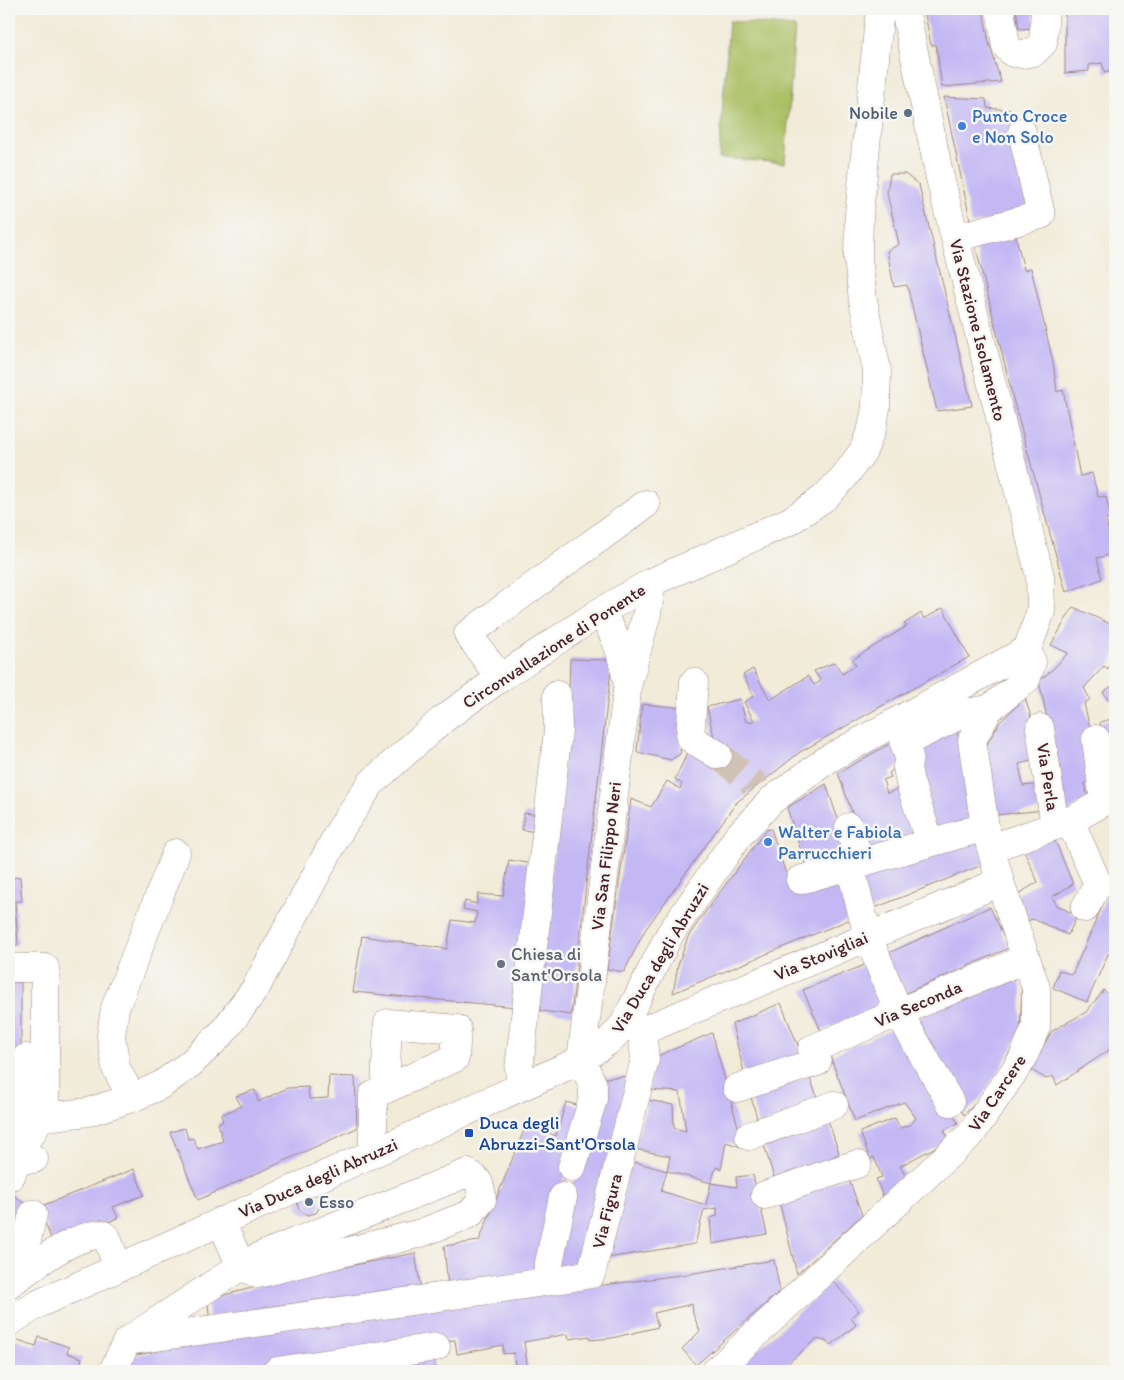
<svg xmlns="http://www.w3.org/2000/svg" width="1124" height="1380" font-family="Itim,sans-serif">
	<rect width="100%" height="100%" fill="#f6f6f2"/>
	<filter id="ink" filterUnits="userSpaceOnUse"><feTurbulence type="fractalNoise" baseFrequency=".02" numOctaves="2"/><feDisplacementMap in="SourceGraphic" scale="10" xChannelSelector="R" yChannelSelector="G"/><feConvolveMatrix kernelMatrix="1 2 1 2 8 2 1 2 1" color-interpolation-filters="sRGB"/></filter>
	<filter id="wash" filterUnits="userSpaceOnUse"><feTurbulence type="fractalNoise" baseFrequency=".0096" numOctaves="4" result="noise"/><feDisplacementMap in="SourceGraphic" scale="20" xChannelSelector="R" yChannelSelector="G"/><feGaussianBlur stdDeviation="1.12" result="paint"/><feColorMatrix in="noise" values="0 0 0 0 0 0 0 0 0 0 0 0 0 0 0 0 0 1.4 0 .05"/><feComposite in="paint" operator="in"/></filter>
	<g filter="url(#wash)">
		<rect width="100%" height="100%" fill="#f1ebd8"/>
		<path fill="#abc065" stroke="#7a7048" d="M 729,21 L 795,27 L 785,163 L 719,158 Z"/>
		<g id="blocks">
			<path fill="#c3b7f4" d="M 924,9 L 983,9 L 989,43 L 1001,82 L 942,87 L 936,45 L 931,45 Z
				M 1016,9 L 1034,9 L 1034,28 L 1019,29 Z
				M 1065,9 L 1115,9 L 1115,41 L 1113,41 L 1115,48 L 1115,70 L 1105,73 L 1102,63 L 1089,65 L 1089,71 L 1065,73 Z
				M 944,97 L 986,99 L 987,108 L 1010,110 L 1031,211 L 971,224 Z
				M 890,174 L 905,174 L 919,185 L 972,406 L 937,411 L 907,285 L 894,287 L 887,251 L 899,244 L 887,193 Z
				M 1014,229 L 1024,270 L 1031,268 L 1053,362 L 1057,392 L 1063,390 L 1080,476 L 1092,473 L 1098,497 L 1106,496 L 1110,517 L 1106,519 L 1113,554 L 1097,558 L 1102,579 L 1066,592 L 1014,402 L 974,240 Z
				M 1073,607 L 1115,626 L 1115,654 L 1108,669 L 1104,666 L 1084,688 L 1090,699 L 1084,704 L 1091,732 L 1092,782 L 1085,783 L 1088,798 L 1060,817 L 1051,736 L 1039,681 L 1054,668 L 1068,653 L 1051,645 Z
				M 943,608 L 969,657 L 800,752 L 736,803 L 645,930 L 624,972 L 607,969 L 631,799 L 651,807 L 667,781 L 680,789 L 682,784 L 675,779 L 687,754 L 694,751 L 718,755 L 707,707 L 740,699 L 746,722 L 754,721 L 744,702 L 754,696 L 743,675 L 753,669 L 770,700 L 808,676 L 814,685 L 821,681 L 814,671 L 835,662 L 842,674 L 856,665 L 852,660 L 907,626 L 904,624 L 921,613 L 924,619 Z
				M 570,659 L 612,660 L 571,1015 L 536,1010 L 568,725 Z
				M 1115,684 L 1115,698 L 1108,700 L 1103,692 Z
				M 1025,698 L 1036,733 L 1041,759 L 1019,764 L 1023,786 L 1041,784 L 1044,810 L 996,815 L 986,746 L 1000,722 Z
				M 642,704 L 686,708 L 680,754 L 671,760 L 637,752 Z
				M 1115,718 L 1115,782 L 1113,782 L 1100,722 Z
				M 957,729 L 972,825 L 936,836 L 911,749 Z
				M 898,739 L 905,760 L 889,773 L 891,777 L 883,780 L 887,793 L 904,787 L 920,839 L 868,857 L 838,773 Z
				M 826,784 L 851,858 L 808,872 L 787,808 Z
				M 524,813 L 540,815 L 538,832 L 522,830 Z
				M 771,829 L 790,886 L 847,874 L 858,916 L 673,993 L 678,965 L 688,937 L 708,908 L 766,830 Z
				M 1052,833 L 1073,884 L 1052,897 L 1057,905 L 1077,916 L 1068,935 L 1033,919 L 1024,922 L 1015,896 L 1038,882 L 1021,844 Z
				M 977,835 L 985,864 L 867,911 L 856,869 Z
				M 509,860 L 534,864 L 516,1007 L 353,992 L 362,936 L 447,949 L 452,920 L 475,923 L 477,912 L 463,909 L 465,901 L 477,904 L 478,894 L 503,896 Z
				M 20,877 L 22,901 L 15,901 L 18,945 L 9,946 L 9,878 Z
				M 1115,877 L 1115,958 L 1108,954 L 1087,1002 L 1053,988 L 1059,970 L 1072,975 Z
				M 990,907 L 1009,948 L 899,996 L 882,956 Z
				M 872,962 L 888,1002 L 821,1031 L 803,990 Z
				M 1018,974 L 1022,992 L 1020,1029 L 1012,1048 L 997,1074 L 982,1096 L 964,1115 L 909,1021 Z
				M 9,982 L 21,982 L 21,1087 L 9,1088 Z
				M 1104,990 L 1115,1001 L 1115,1046 L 1057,1085 L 1053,1076 L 1046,1079 L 1030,1069 L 1052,1031 L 1086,1012 Z
				M 781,1003 L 802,1056 L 745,1076 L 732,1024 Z
				M 899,1026 L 958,1123 L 944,1130 L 949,1140 L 900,1166 L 906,1177 L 883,1197 L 876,1179 L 882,1177 L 874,1157 L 870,1159 L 860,1132 L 895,1118 L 900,1128 L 910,1125 L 916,1118 L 904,1102 L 855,1121 L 830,1056 Z
				M 712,1033 L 744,1148 L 726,1142 L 721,1169 L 716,1167 L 711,1183 L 667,1171 L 670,1156 L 634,1149 L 648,1100 L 673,1105 L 674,1128 L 686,1131 L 680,1092 L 649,1090 L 655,1057 Z
				M 329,1076 L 355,1077 L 357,1128 L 198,1200 L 170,1132 L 185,1128 L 188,1139 L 193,1138 L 198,1149 L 223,1141 L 218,1123 L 223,1121 L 221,1115 L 241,1106 L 236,1096 L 255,1090 L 258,1102 L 287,1088 L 308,1087 L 309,1099 L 328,1098 Z
				M 632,1076 L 583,1262 L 553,1267 L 571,1192 L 604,1078 Z
				M 809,1076 L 820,1104 L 759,1125 L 751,1097 Z
				M 566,1102 L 583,1107 L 541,1270 L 448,1285 L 444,1246 L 479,1241 L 527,1123 L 556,1136 Z
				M 826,1114 L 839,1153 L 810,1171 L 775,1181 L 764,1145 Z
				M 631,1161 L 667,1171 L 661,1191 L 706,1205 L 711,1183 L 737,1187 L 736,1177 L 753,1175 L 767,1234 L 712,1244 L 710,1218 L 717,1216 L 717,1208 L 704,1210 L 695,1244 L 607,1258 Z
				M 134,1169 L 144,1195 L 113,1207 L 118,1218 L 53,1244 L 39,1207 Z
				M 848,1177 L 862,1215 L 797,1274 L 779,1201 Z
				M 9,1191 L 25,1204 L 9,1251 Z
				M 311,1191 L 318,1196 L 321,1205 L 316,1213 L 307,1215 L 299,1210 L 297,1201 Z
				M 415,1253 L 421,1290 L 209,1317 L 208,1299 L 304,1275 Z
				M 774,1260 L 780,1291 L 696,1365 L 682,1349 L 700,1331 L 693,1314 L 692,1304 L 654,1313 L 658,1327 L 612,1338 L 590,1340 L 590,1336 L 569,1339 L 568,1334 L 524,1342 L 528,1370 L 515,1370 L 514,1353 L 503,1354 L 503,1345 L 457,1354 L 455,1340 L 351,1352 L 234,1371 L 130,1371 L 126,1357 L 290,1326 L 688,1274 Z
				M 833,1281 L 859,1311 L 851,1318 L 856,1325 L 830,1346 L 826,1341 L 816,1339 L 779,1371 L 734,1371 Z
				M 39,1337 L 69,1347 L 67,1353 L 82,1358 L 78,1371 L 9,1371 L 9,1357 L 15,1339 L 36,1346 Z
				M 432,1352 L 435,1371 L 323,1371 Z"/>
		</g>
	</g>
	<g filter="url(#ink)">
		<use href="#blocks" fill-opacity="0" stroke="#9e8582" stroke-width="1"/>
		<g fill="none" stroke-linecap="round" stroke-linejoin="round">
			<path stroke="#d0c2b5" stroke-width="28" stroke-dasharray="28 14" stroke-linecap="butt" d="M 718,755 L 753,783 L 755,787"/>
			<g stroke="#9e8582" stroke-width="29">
				<path id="minor" d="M 905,9 L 940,178 L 1040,576 L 1041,611 L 1027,650
					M 1000,9 L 1006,46 L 1013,53 L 1023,54 L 1034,52 L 1043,43 L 1045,9
					M 955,238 L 1041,215 L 1022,132
					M 600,612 C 617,636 621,652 627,681
					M 500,678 L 468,634 L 646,504
					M 694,682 L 690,738 L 718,755
					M 1040,728 L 1055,826
					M 1096,739 L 1104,802
					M 1070,821 L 1098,884 L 1085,908
					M 849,827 L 860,863
					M 930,843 L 910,783 L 907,767 L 909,757 L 904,743 L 964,713 L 989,709
					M 991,848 L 1070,821 L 1104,802 L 1115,798
					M 850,866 L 868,936 L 899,1013 L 950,1102
					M 800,880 L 985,827
					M 9,968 L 45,968 L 45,1117
					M 642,1031 L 1000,882
					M 581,1060 L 628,683 L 647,613 L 652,582
					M 521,1087 L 519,1069 L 558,731 L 557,695
					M 737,1088 L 817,1062 L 812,1049 L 1025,959
					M 9,1095 L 26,1095 L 26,1058
					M 132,1098 L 116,1068 L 111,1036 L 115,1008 L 176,853
					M 749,1136 L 834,1105
					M 9,1146 C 26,1140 34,1137 37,1118
					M 373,1153 L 373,1095 L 455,1058 L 457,1029 L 388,1023 L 385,1089
					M 572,1167 L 593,1099 L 593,1085 L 581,1060
					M 9,1176 L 11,1176 C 15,1163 20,1158 34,1159
					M 765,1195 L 857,1164
					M 9,1268 L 27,1240 L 33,1214
					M 545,1282 L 563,1197
					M 9,1284 C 37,1265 67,1237 102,1234 L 107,1238 L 118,1268
					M 9,1322 L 38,1304 L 581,1060 L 610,1040 L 623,1026 L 670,934 L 739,835 L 772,800 L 828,759 L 1027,650
					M 135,1340 L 545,1282 L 591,1274 L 645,1059 L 642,1031
					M 113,1371 L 127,1341 L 241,1266 L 258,1257 L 467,1173 C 480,1179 481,1186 482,1200 L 470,1214 L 421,1233 L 258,1274 L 241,1266 L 221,1221
					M 277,1371 L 436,1347
					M 716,1371 L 971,1134 L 1022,1060 L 1036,1027 L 1036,988 L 1000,882 L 991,848 L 985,827 L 972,740 L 989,709 L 1026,680 L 1032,662 L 1027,650"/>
			</g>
			<g stroke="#9e8582" stroke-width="29">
				<path id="major" d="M 9,1118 L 45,1117 L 88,1112 L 132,1098 L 161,1085 L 190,1064 L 223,1032 L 255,989 L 340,830 L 371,783 L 442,720 L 500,678 L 600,612 L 652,582 L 790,521 L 824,498 L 844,477 L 863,451 L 872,428 L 876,408 L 877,371 L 863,300 L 858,258 L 859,214 L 880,9"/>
			</g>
			<use href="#minor" stroke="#fff" stroke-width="28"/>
			<use href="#major" stroke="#fff" stroke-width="28"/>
		</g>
	</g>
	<g fill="#5c6f8a" stroke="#f6f6f2" stroke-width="2">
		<circle cx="908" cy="113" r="5"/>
		<circle cx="309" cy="1202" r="5"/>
	</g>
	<g fill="#3f7fe0" stroke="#f6f6f2" stroke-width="2">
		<circle cx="962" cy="126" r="5"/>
		<circle cx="768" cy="842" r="5"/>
	</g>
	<circle fill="#6b7280" stroke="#f6f6f2" stroke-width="2" cx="501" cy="964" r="5"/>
	<rect fill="#1a4fb4" stroke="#f6f6f2" stroke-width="2" x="464" y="1128" width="10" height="10" rx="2.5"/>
	<g text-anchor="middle" stroke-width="5" stroke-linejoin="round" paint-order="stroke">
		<g font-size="18" fill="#4e5e75" stroke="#f6f6f2" text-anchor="end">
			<text x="898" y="119">Nobile</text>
			<text x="319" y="1208" text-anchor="start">Esso</text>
		</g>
		<g font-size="18" fill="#366cbe" stroke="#f6f6f2" text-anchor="start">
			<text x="972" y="122">Punto Croce<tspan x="972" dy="21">e Non Solo</tspan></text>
			<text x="778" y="838">Walter e Fabiola<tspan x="778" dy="21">Parrucchieri</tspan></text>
		</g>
		<g font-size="18" fill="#4a1f2b" stroke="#f6f6f2">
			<text transform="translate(978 330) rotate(76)" y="6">Via Stazione Isolamento</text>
			<text transform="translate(554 646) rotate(-33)" y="6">Circonvallazione di Ponente</text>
			<text transform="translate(1048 777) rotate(81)" y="6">Via Perla</text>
			<text transform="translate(606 856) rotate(-83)" y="6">Via San Filippo Neri</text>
			<text transform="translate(821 956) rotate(-23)" y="6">Via Stovigliai</text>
			<text transform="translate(660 958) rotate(-59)" y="6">Via Duca degli Abruzzi</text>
			<text transform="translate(918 1004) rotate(-23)" y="6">Via Seconda</text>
			<text transform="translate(997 1093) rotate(-56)" y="6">Via Carcere</text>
			<text transform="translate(318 1178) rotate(-24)" y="6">Via Duca degli Abruzzi</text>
			<text transform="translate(607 1211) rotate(-76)" y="6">Via Figura</text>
		</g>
		<g font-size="18" fill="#5b616d" stroke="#f6f6f2" text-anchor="start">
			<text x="511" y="960">Chiesa di<tspan x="511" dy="21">Sant'Orsola</tspan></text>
		</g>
		<g font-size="18" fill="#164399" stroke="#f6f6f2" text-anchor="start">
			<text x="479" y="1129">Duca degli<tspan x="479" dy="21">Abruzzi-Sant'Orsola</tspan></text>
		</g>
	</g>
	<rect width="1124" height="1380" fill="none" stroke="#f6f6f2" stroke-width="30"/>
</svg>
